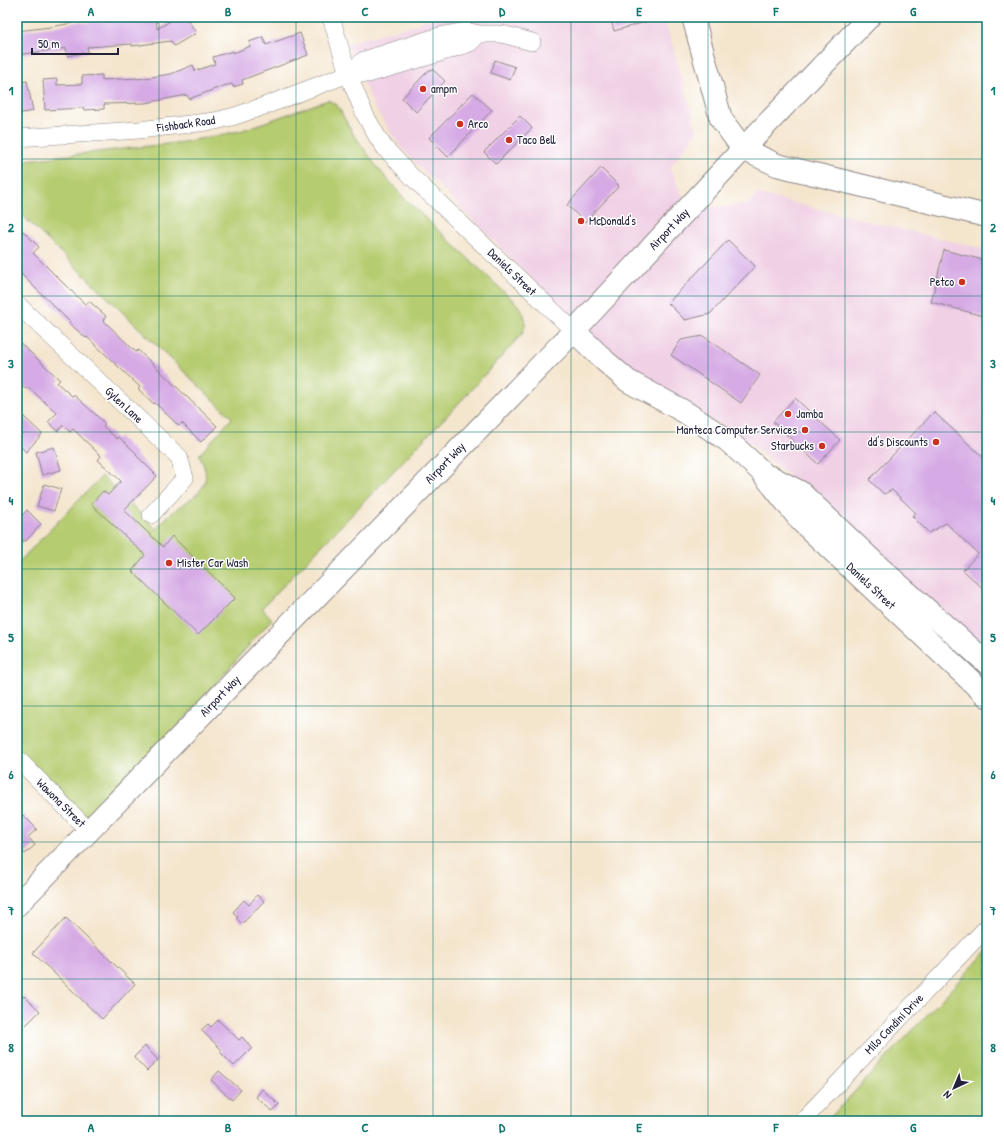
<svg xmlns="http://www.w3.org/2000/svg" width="1004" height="1138" font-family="'Patrick Hand',sans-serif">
	<rect width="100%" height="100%" fill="#fff"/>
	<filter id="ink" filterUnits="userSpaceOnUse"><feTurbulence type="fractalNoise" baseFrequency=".025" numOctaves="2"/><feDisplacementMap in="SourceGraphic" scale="8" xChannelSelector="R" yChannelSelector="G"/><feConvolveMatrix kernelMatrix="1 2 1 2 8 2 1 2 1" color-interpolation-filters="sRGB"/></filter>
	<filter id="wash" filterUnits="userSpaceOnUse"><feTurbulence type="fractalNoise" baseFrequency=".012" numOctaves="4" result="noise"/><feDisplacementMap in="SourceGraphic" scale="16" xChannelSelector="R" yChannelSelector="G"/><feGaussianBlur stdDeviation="0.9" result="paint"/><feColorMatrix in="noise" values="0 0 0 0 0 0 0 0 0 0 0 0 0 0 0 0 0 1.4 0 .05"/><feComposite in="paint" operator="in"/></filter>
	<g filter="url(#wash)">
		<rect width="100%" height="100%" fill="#f4e5cd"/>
		<path fill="#f0d0e4" d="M 433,17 L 664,17 L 697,131 L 670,168 L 686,203 L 575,322 L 402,149 L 373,105 L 347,44 L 369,37 L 412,26 Z
			M 757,194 L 987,250 L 987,658 L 814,497 L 749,442 L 635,374 L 586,331 L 692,208 L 747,205 Z"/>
		<path fill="#b5cc70" stroke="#6c7756" d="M 328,100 L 337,105 L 352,132 L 377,167 L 404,198 L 518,305 C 526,317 528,321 522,334 L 459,403 L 262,608 L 272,619 L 154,754 L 88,819 L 17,749 L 17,564 L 102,476 L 156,529 C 162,523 167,516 174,511 C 197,494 216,487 199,455 L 232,418 L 28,221 L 17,209 L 17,161 L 184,142 L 240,131 Z
			M 987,951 L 987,1121 L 827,1121 Z"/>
		<g id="blocks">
			<path fill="#d6abe5" d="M 177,17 L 186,17 L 196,33 L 174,46 L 171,41 L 132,46 L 132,44 L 87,47 L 88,52 L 67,56 L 66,48 L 17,55 L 17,31 L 51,27 L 83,21 L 83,23 L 122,20 L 122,22 L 156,18 L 157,29 Z
				M 617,17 L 652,17 L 652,20 L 614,31 L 611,19 Z
				M 300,33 L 308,55 L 242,80 L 243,84 L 233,87 L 232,84 L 223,86 L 189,99 L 187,95 L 145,103 L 104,104 L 104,109 L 84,110 L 83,108 L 45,110 L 43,80 L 57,79 L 57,85 L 82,84 L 82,76 L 102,75 L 102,80 L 137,78 L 138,79 L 171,74 L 193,65 L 195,71 L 215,64 L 213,57 L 233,51 L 233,53 L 251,46 L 249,42 L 263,37 L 266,45 Z
				M 495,60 L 515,67 L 510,80 L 491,73 Z
				M 432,69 L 445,81 L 416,112 L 402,98 L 428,71 Z
				M 27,81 L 33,111 L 17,114 L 17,83 Z
				M 473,93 L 492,110 L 448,157 L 429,138 Z
				M 520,116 L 532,128 L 496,164 L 484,152 Z
				M 601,168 L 619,186 L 585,222 L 567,205 Z
				M 23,231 L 39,247 L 33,253 L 61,281 L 86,305 L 89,301 L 106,316 L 103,320 L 136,352 L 138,350 L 157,368 L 217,426 L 201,442 L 182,423 L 179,426 L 155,403 L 154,404 L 138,389 L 140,387 L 87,337 L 86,338 L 69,323 L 70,322 L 17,270 L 17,237 Z
				M 728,240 L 755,266 L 710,314 L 685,320 L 668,303 Z
				M 944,250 L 987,261 L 987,317 L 931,302 Z
				M 703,336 L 760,375 L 741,403 L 671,355 L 681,340 Z
				M 17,340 L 60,380 L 57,383 L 72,396 L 74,395 L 95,414 L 105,424 L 103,426 L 117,439 L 119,437 L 137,454 L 136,455 L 157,476 L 124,510 L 163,547 L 172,536 L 235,598 L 198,635 L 132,571 L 145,555 L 91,504 L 103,491 L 108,495 L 121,481 L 98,460 L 101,456 L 73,429 L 70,432 L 63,425 L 58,431 L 48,422 L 57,413 L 28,387 L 26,389 L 17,381 Z
				M 795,398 L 840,440 L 818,464 L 773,422 Z
				M 934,412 L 987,461 L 987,592 L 963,570 L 978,554 L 946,523 L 929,533 L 912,516 L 916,513 L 892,490 L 884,494 L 869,480 Z
				M 23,416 L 42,434 L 26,452 L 17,443 L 17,422 Z
				M 54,447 L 61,470 L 42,475 L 36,452 Z
				M 44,484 L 61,489 L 54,511 L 37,506 Z
				M 27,510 L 41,524 L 26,541 L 24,540 L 17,548 L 17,521 Z
				M 23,815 L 37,829 L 28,837 L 35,845 L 25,854 L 17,846 L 17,821 Z
				M 257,895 L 264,901 L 242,924 L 236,918 L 238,917 L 233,912 L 244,900 L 249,905 Z
				M 66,918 L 135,984 L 102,1019 L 33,953 Z
				M 24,996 L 40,1011 L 17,1034 L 17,1003 Z
				M 218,1020 L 239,1040 L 242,1037 L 252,1048 L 234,1066 L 220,1052 L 222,1050 L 201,1030 L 208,1024 L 211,1027 Z
				M 145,1046 L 158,1060 L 147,1071 L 134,1057 Z
				M 219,1071 L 241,1090 L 232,1100 L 211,1080 Z
				M 262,1089 L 279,1105 L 273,1112 L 256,1097 Z"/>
		</g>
	</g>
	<g filter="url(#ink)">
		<use href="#blocks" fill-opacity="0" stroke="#8b8484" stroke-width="1"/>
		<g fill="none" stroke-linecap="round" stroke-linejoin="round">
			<g stroke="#8b8484" stroke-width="18">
				<path id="minor" d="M 331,17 L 348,74 L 365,115 L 378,138 L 385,148 L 411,176 L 574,331
					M 348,74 L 368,74 L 443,52 L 470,43 L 479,34
					M 17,138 L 139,130 L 215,121 L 235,116 L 267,105 L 348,74 L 364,60 L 439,36 L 466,31 L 479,34 L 502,34 L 532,42
					M 17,304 L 179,457 L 185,478 L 151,515
					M 17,758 L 89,831
					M 802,1121 L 987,927"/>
			</g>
			<g stroke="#8b8484" stroke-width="24">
				<path id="major" d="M 574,331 L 605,361 L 628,381 L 685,412 L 727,440 L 761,471 L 802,522 L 987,696
					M 771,477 L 800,492 L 881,569 L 987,663
					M 17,905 L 574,331 L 743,149 L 869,17"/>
			</g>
			<g stroke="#8b8484" stroke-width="24">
				<path id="highway" d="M 693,17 L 721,119 L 743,149 L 777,165 L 987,216"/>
			</g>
			<use href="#minor" stroke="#fff" stroke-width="17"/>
			<use href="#major" stroke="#fff" stroke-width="22"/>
			<use href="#highway" stroke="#fff" stroke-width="22"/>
		</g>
	</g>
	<path fill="none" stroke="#0f766e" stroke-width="1" stroke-opacity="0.55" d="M 159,17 L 159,1121M 296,17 L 296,1121M 433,17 L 433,1121M 571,17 L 571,1121M 708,17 L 708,1121M 845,17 L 845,1121M 17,159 L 987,159M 17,296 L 987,296M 17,432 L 987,432M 17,569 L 987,569M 17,706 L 987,706M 17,842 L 987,842M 17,979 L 987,979"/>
	<g fill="#c8321e" stroke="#fff" stroke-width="1.5">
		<circle cx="423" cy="89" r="4"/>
		<circle cx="460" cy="124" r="4"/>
		<circle cx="509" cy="140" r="4"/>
		<circle cx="581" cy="221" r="4"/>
		<circle cx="962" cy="282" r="4"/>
		<circle cx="788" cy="414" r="4"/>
		<circle cx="805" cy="430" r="4"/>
		<circle cx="936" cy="442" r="4"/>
		<circle cx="822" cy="446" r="4"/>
		<circle cx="169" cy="563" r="4"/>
	</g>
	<g text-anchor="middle" stroke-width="3" stroke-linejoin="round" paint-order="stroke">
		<g font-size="12" fill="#22223b" stroke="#fff" text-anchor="start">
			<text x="431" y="93">ampm</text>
			<text x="468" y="128">Arco</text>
			<text x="517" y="144">Taco Bell</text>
			<text x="589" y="225">McDonald's</text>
			<text x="954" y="286" text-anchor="end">Petco</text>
			<text x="796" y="418">Jamba</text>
			<text x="797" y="434" text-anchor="end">Manteca Computer Services</text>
			<text x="928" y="446" text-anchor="end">dd's Discounts</text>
			<text x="814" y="450" text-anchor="end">Starbucks</text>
			<text x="177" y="567">Mister Car Wash</text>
		</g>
		<g font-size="12" fill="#22223b" stroke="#fff">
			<text transform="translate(186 124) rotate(-8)" y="4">Fishback Road</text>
			<text transform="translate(669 229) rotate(-47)" y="4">Airport Way</text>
			<text transform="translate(512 272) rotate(44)" y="4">Daniels Street</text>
			<text transform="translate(124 405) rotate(43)" y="4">Gylen Lane</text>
			<text transform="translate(445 463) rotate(-46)" y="4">Airport Way</text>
			<text transform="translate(871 586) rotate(43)" y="4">Daniels Street</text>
			<text transform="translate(220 696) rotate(-46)" y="4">Airport Way</text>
			<text transform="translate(61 803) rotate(45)" y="4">Wawona Street</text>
			<text transform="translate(894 1024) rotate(-46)" y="4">Milo Candini Drive</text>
		</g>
	</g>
	<rect width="1004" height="1138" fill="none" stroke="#fff" stroke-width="44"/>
	<g transform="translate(954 1088) rotate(224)" stroke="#ffffff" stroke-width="3" paint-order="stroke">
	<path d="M0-3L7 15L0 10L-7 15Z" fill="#22223b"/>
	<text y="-6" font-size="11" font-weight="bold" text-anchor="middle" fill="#22223b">N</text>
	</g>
	<path d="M32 48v6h86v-6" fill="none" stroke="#22223b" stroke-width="2"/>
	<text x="38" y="48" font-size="12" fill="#22223b" stroke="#ffffff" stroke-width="3" paint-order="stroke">50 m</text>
	<rect x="22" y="22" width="960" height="1094" fill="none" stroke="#0f766e" stroke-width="1.5"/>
	<g font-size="13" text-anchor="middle" font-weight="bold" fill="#0f766e">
		<text x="91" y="16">A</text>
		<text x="228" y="16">B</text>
		<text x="365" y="16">C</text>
		<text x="502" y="16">D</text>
		<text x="639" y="16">E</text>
		<text x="776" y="16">F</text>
		<text x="913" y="16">G</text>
		<text x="11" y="95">1</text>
		<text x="993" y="95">1</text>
		<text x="11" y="232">2</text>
		<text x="993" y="232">2</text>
		<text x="11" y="368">3</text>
		<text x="993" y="368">3</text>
		<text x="11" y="505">4</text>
		<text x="993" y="505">4</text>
		<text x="11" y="642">5</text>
		<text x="993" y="642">5</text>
		<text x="11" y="779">6</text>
		<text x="993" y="779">6</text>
		<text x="11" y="915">7</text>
		<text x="993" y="915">7</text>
		<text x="11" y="1052">8</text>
		<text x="993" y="1052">8</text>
		<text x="91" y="1132">A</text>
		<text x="228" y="1132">B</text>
		<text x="365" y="1132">C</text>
		<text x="502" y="1132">D</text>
		<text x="639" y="1132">E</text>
		<text x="776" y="1132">F</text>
		<text x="913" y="1132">G</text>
	</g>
</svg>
